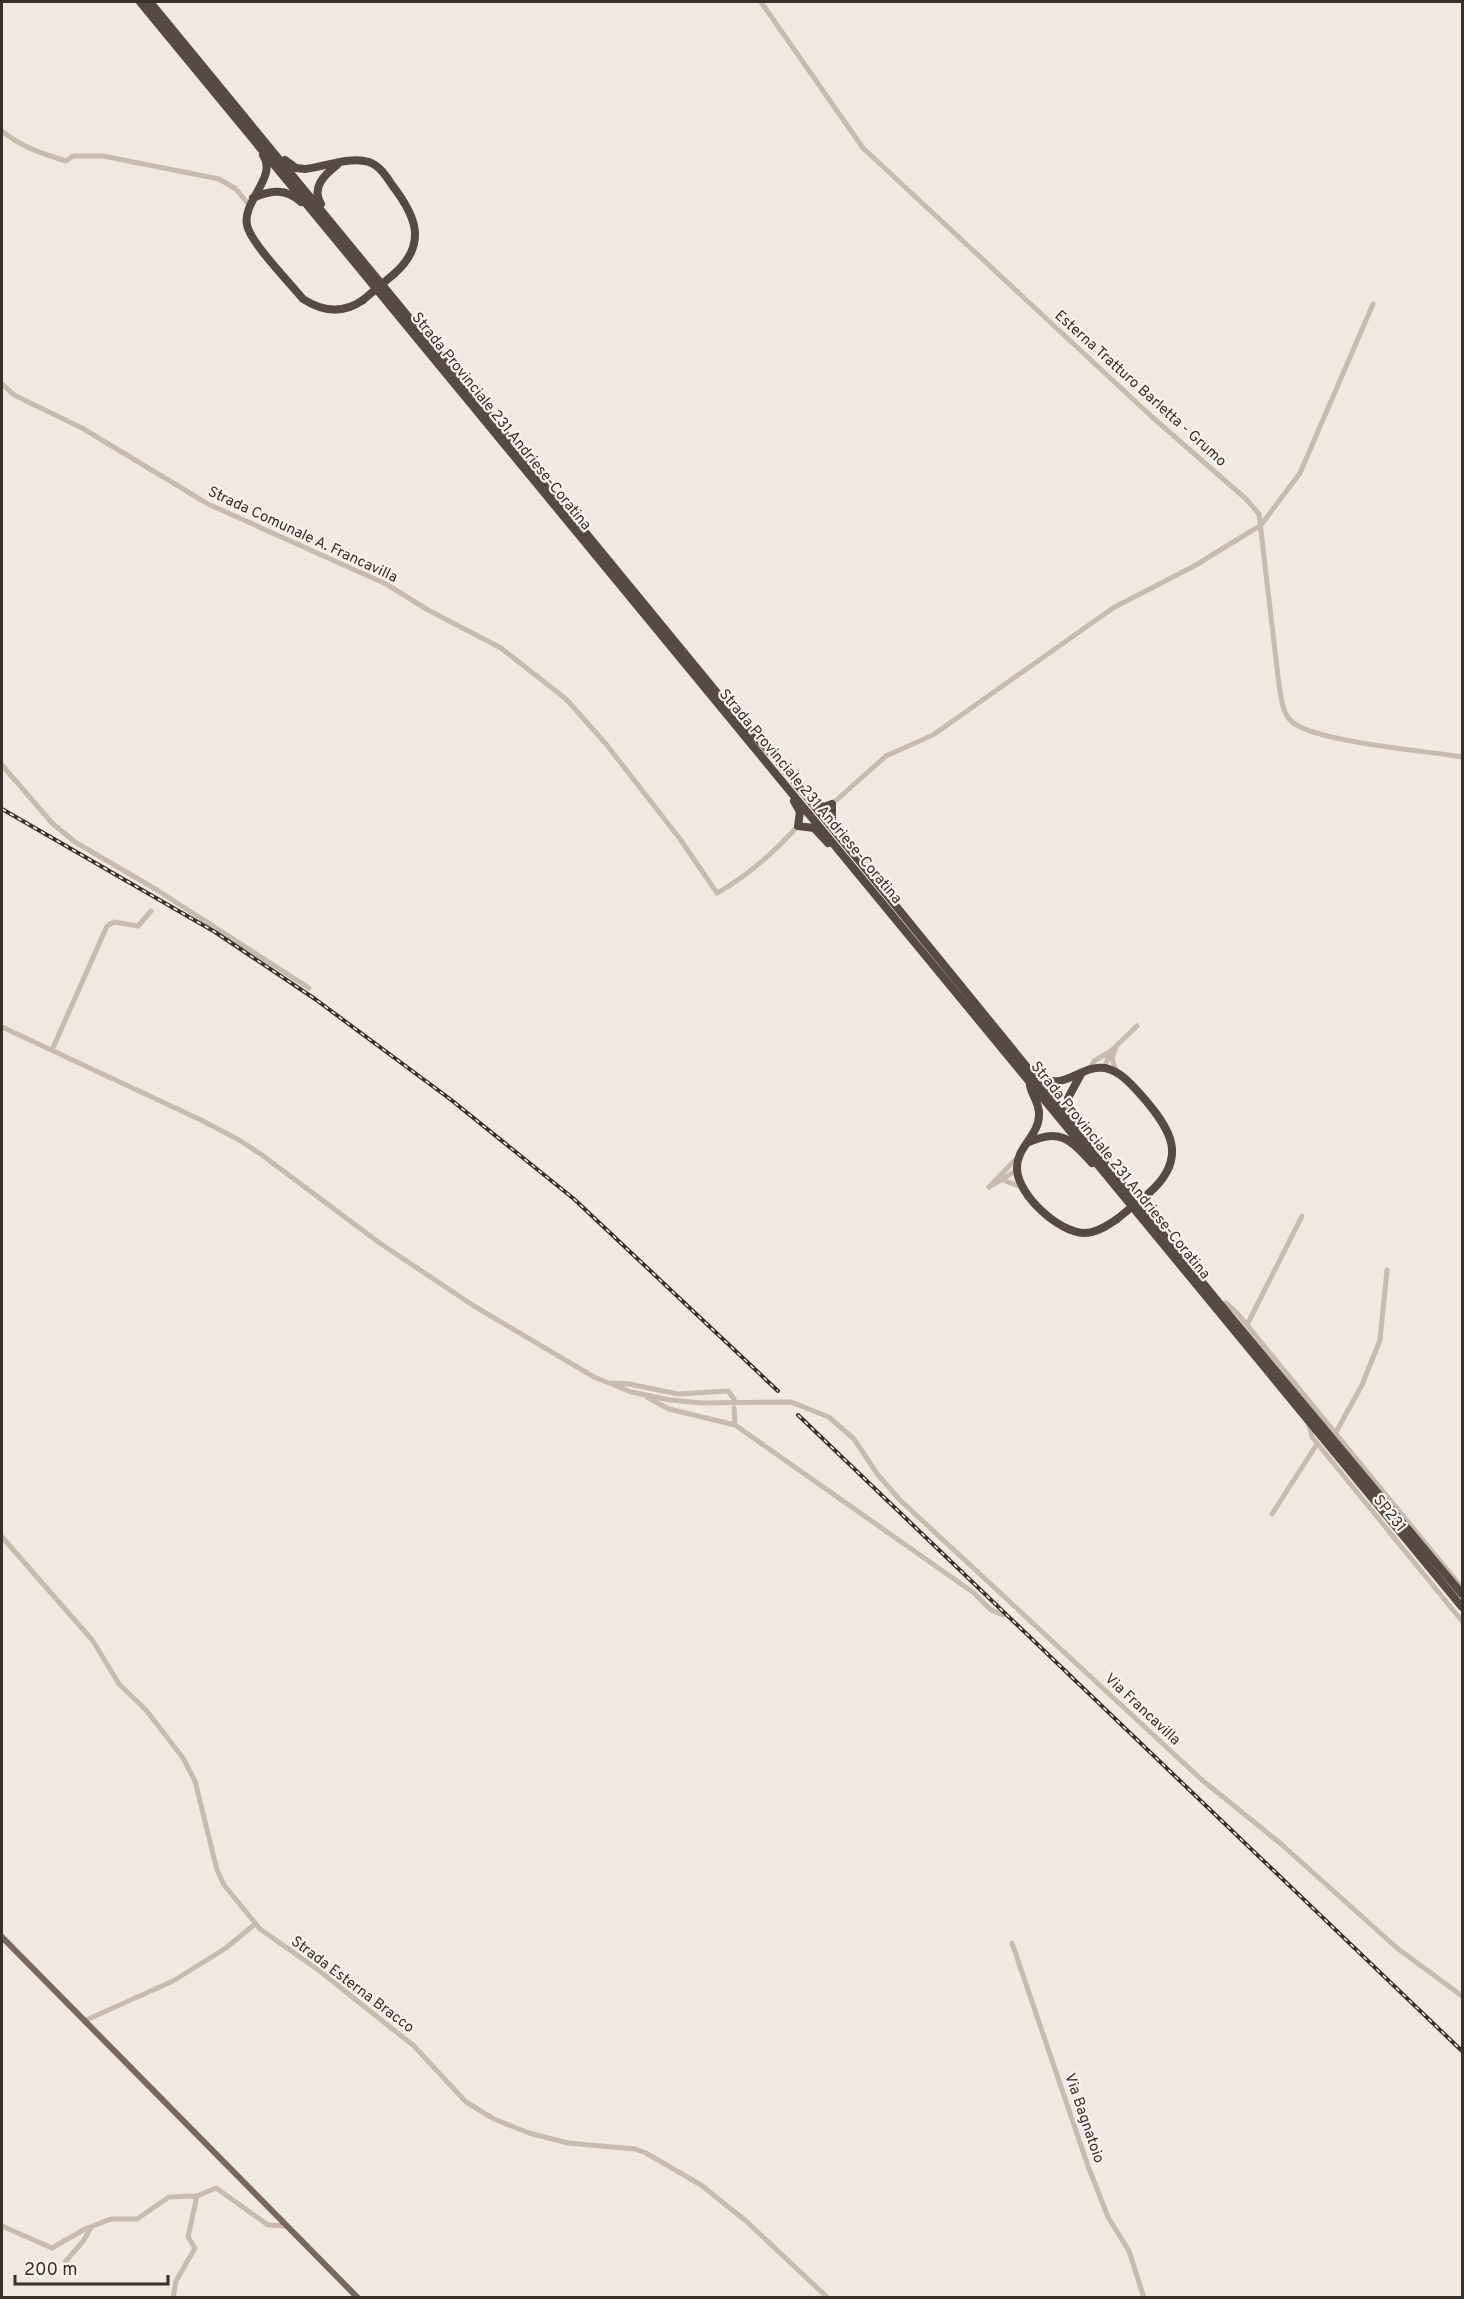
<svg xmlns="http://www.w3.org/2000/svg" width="1464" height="2299" font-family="Overpass,sans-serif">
	<rect width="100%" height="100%" fill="#f1e9e0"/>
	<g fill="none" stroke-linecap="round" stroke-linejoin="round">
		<path stroke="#c8baac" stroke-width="5" d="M 761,2 L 863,148 L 1151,416 L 1246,499 L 1259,514 L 1279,685 C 1281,696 1282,711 1290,720 C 1310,742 1429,751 1462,757
			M 2,131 C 21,147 43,154 66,161 L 73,156 L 103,156 L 219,179 L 236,189 L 249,205
			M 2,384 L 14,395 L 82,428 L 208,504 L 386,584 L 428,610 L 501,648 L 566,699 L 606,744 L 680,839 L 717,893 C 749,875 773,853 798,826
			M 2,765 L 52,823 L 75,842 L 157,890 L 309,988
			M 832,804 L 886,756 L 933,735 L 1113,608 L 1196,565 L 1261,525 L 1300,473 L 1373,304
			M 2,1027 L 201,1120 L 239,1140 L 262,1155 L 381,1244 L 474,1306 L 594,1377 L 631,1392 L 670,1400 L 701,1403 L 791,1402 L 829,1417 L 854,1439 L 878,1475 L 900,1500 L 1202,1780 L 1280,1843 L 1397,1948 L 1462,1996
			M 52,1050 L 107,926 L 114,922 L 138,926 L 151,911
			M 1104,1068 L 1111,1051
			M 1090,1069 L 1094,1061 L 1111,1051 L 1137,1026
			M 1116,1072 L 1112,1058 L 1116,1047
			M 1003,1180 L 1024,1188
			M 993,1185 L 1017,1170
			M 989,1187 L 1018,1157
			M 1220,1304 L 1226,1303 L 1238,1314 L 1462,1588
			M 1247,1325 L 1302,1216
			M 613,1383 L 629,1384 L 678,1394 L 728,1391 L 734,1399
			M 648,1398 L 669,1409 L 735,1425 L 974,1593 L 991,1610 L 1003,1615
			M 734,1408 L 735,1425
			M 1308,1421 L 1312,1437 L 1462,1621
			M 1335,1434 L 1362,1385 L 1380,1340 L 1387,1270
			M 1272,1514 L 1317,1444
			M 2,1537 L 93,1641 L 119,1684 L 146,1710 L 183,1758 L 195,1781 L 217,1870 L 224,1885 L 260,1929 L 317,1969 L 414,2046 L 466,2102 L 494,2119 L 529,2133 L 568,2143 L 635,2149 L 646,2153 L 701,2185 L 746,2221 L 828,2298
			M 1012,1943 L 1088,2166 L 1108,2217 L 1129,2251 L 1144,2298
			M 84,2021 L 173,1981 L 226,1948 L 255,1924
			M 2,2226 L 52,2248 L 85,2229 L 111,2219 L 137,2219 L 169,2197 L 197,2196 L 216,2188 L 268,2225 L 287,2226
			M 65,2262 L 84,2240 L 91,2227
			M 173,2298 L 176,2281 L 195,2248 L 188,2237 L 197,2196"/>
		<path stroke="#77675d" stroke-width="6" d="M 2,1937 L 358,2298"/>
		<path stroke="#574a42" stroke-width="8" d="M 140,2 L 1462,1607
			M 150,2 L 732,711 L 777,760 L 1220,1304 L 1462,1594
			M 263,155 C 278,177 242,201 247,225 C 250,242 290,283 303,299 C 323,312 343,314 363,300
			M 285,160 L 296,168 L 305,169 C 325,167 349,156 369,162 C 380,166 386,176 392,185 C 416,216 428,244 394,274
			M 253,198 C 271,190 286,188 301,202
			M 321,204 C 311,188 324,175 337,165
			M 794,801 L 800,812 L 798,826 L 814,828 L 828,843
			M 814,803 L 824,807 L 832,804 L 832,823
			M 1039,1076 C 1063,1093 1081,1064 1105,1068 C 1120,1071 1131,1084 1141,1095 C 1171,1129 1189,1158 1149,1193
			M 1030,1080 C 1028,1092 1040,1101 1039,1115 C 1039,1136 1016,1147 1017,1169 C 1018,1195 1058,1232 1084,1233 C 1096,1233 1107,1226 1117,1219
			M 1072,1115 L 1068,1098 L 1081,1074
			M 1027,1143 C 1059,1127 1070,1139 1092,1163"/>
		<g stroke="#372f2a" stroke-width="4">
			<path id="rail" d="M 2,809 L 215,932 L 315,999 L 450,1099 L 574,1199 L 778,1391
				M 798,1415 L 1462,2051"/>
		</g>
		<use href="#rail" stroke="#f9f3ec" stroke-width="1.5" stroke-dasharray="4.5" stroke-linecap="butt"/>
		<path stroke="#574a42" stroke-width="8" d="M 363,300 L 394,274
			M 1117,1219 L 1149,1193"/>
	</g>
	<g text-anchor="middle" stroke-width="4.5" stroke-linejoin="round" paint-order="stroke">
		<g font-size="15" fill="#372f2a" stroke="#f9f3ec">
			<text transform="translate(1141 388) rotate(42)" y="5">Esterna Tratturo Barletta - Grumo</text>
			<text transform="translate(502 421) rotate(51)" y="5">Strada Provinciale 231 Andriese-Coratina</text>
			<text transform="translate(303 534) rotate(25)" y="5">Strada Comunale A. Francavilla</text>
			<text transform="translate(811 796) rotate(50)" y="5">Strada Provinciale 231 Andriese-Coratina</text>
			<text transform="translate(1121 1170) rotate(51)" y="5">Strada Provinciale 231 Andriese-Coratina</text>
			<text transform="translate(1390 1513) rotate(51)" y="5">SP231</text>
			<text transform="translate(1143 1709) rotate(43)" y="5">Via Francavilla</text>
			<text transform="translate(353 1984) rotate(37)" y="5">Strada Esterna Bracco</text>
			<text transform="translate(1085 2118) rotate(71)" y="5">Via Bagnatoio</text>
		</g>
	</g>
	<rect width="1464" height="2299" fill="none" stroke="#372f2a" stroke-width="6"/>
	<path d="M15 2275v9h153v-9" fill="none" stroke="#372f2a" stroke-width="3"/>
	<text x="24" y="2275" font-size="18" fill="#372f2a" stroke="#f9f3ec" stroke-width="4.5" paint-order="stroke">200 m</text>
</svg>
